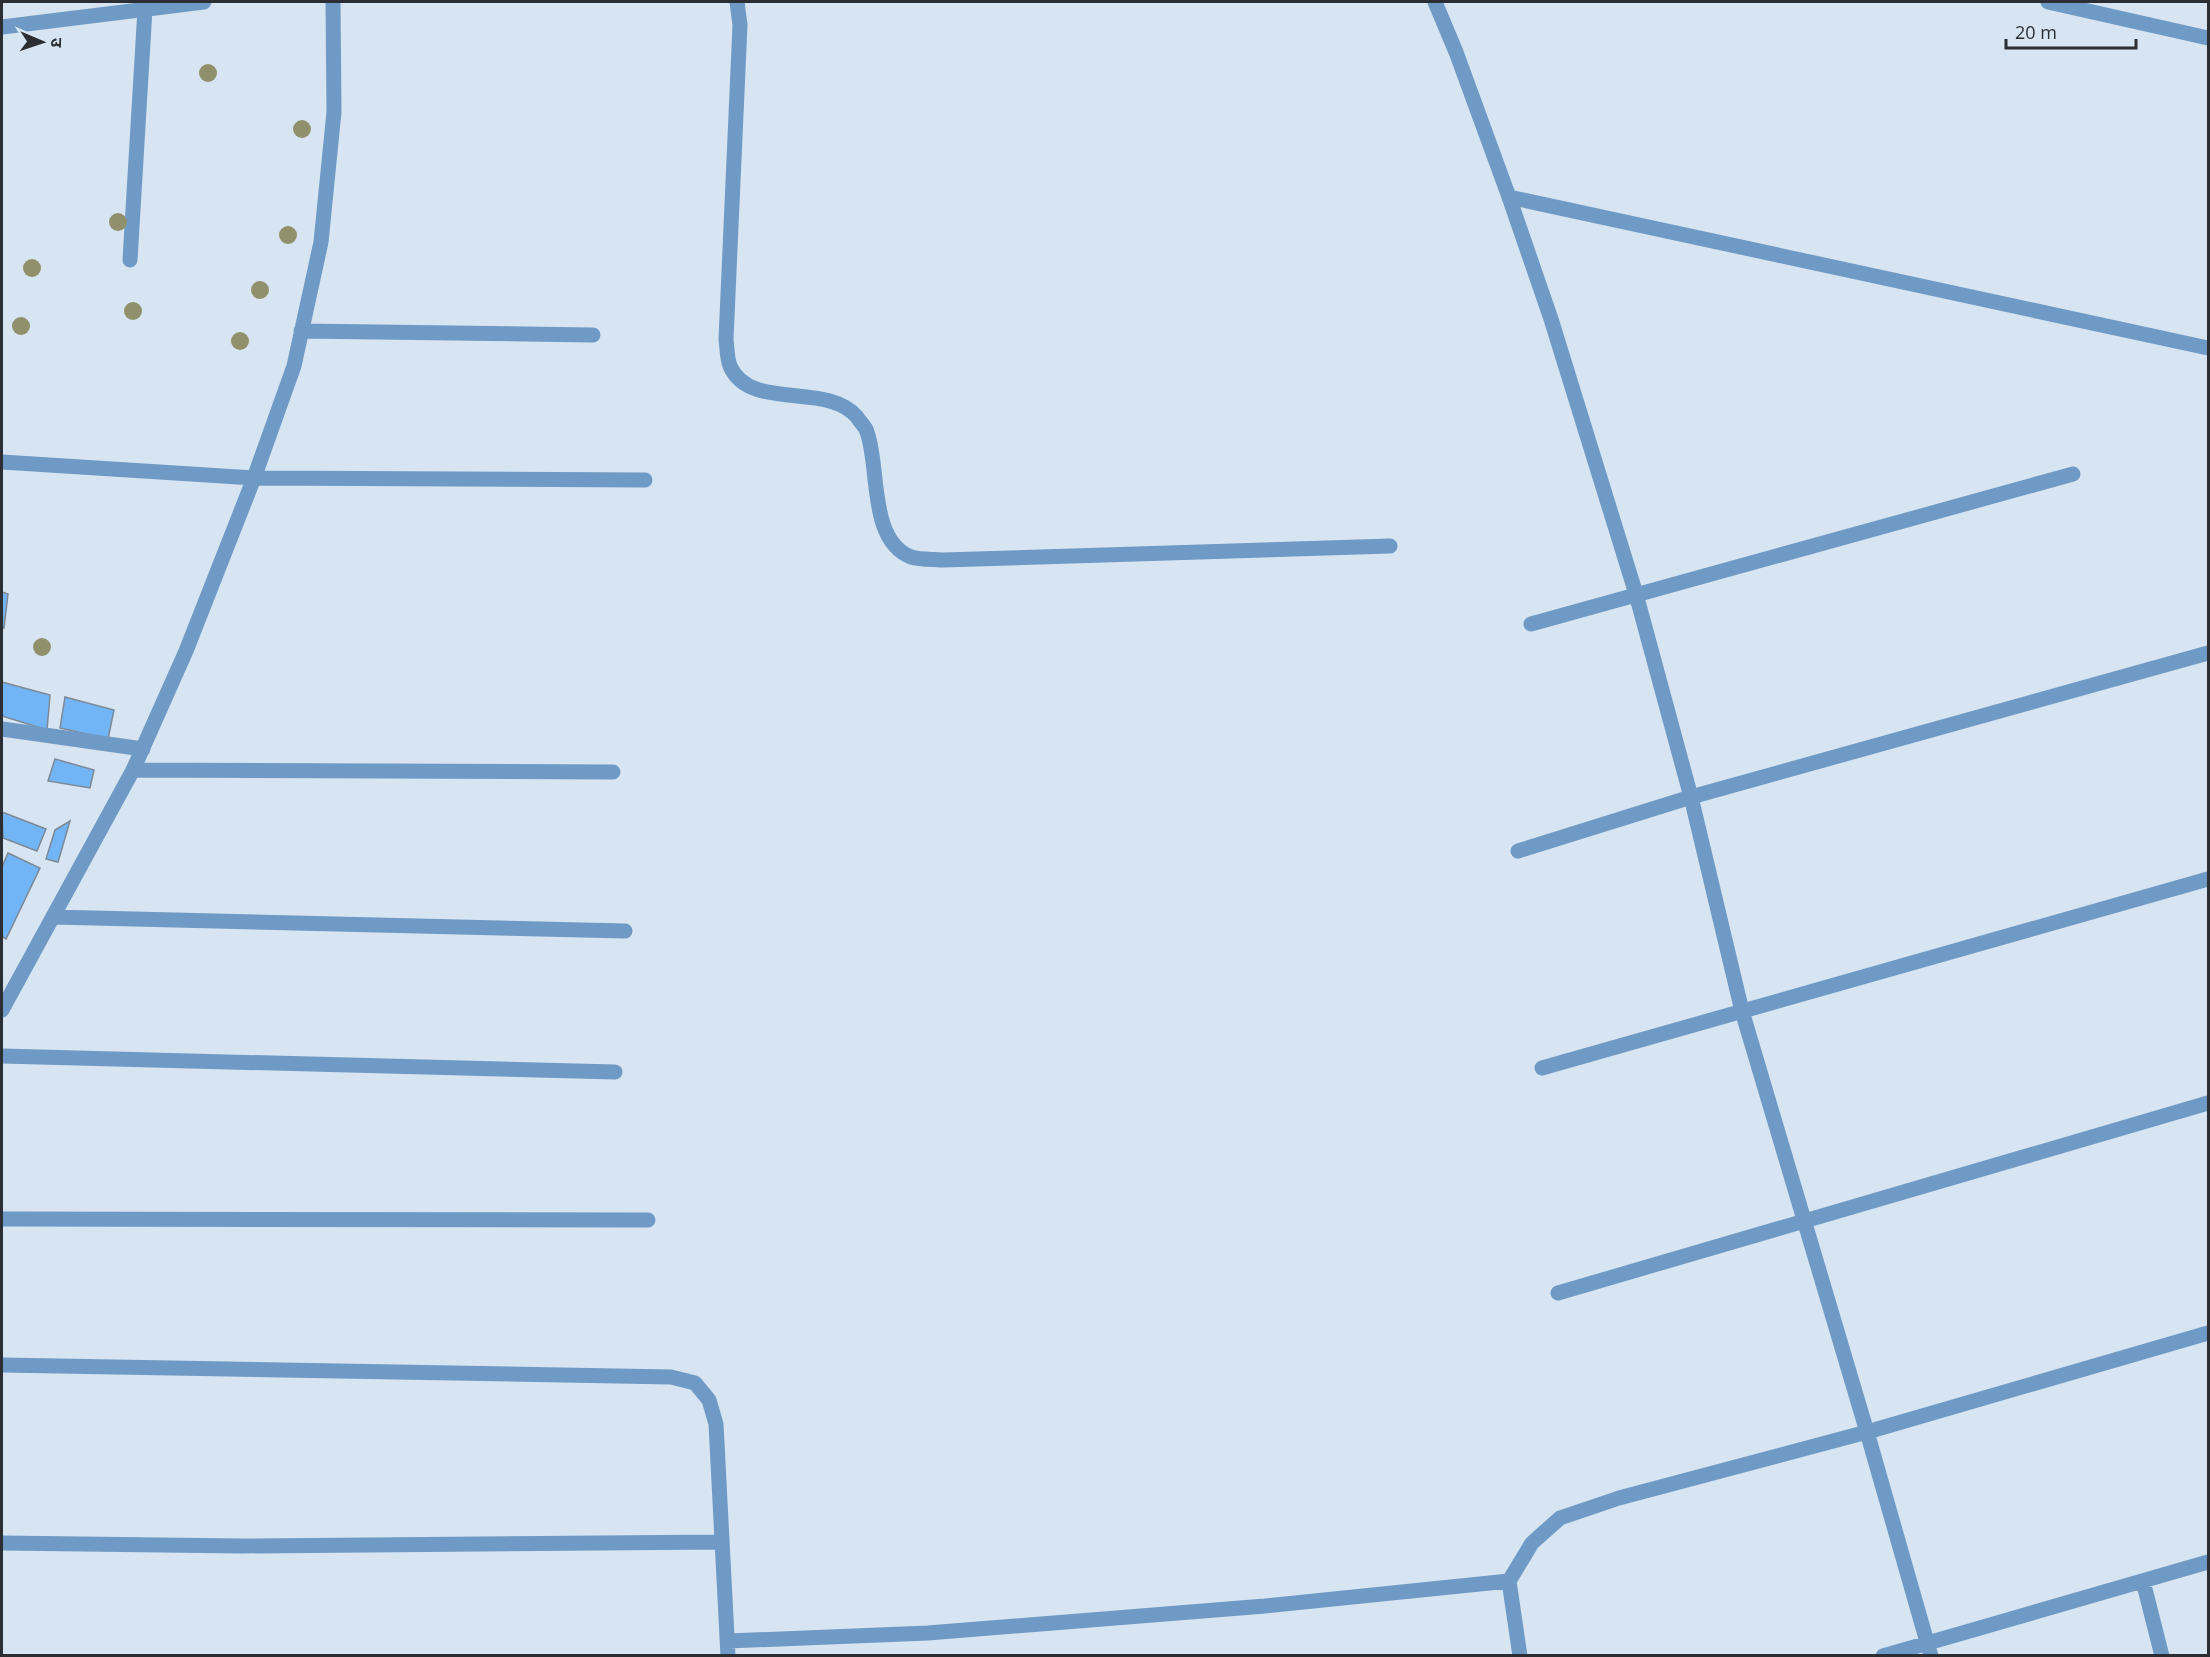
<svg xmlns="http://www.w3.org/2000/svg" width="2210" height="1657" font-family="'Open Sans','Noto Sans Devanagari',sans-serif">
	<rect width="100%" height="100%" fill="#d7e4f1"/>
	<path fill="#72b5f6" stroke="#7d8995" stroke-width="1.5" d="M 2,592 L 8,594 L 4,628 L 2,627 Z
		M 2,682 L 50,695 L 47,730 L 2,716 Z
		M 65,697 L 114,710 L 108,739 L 60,728 Z
		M 55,759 L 94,770 L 90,788 L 48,781 Z
		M 2,812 L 46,829 L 37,851 L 3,838 Z
		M 70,821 L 58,862 L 46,859 L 55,830 Z
		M 8,853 L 40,868 L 6,939 L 2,936 L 2,867 Z"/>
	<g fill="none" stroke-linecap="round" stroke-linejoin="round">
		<path stroke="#6f9ac5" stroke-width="15" d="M 737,2 L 740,25 L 726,339 C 727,347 727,359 730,366 C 750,412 827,381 857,417 C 860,422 866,427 867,432 C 880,467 868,540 911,557 C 921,560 934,559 943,560 L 1390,546
			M 1509,197 L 2208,348"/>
		<path stroke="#6f9ac5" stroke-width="15" d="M 1435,2 L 1456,52 L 1509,197 L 1551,319 L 1636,594 L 1691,797 L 1742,1011 L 1867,1432 L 1931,1656
			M 2048,2 L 2208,38
			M 2,27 L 204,2
			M 130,260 L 145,9
			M 301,331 L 593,335
			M 2,462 L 254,478 L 645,480
			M 1531,624 L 2073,474
			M 2,729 L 143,749
			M 133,770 L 613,772
			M 1518,851 L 1691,797 L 2208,653
			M 53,917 L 625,931
			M 2,1010 L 133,770 L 186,651 L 254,478 L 294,366 L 321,242 L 334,112 L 333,2
			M 2,1056 L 615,1072
			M 1542,1068 L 2208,879
			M 2,1219 L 648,1220
			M 1558,1293 L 2208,1103
			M 2,1365 L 671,1377 L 695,1383 L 709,1400 L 716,1424 L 728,1656
			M 2,1543 L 241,1546 L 722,1542
			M 2143,1581 L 2162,1656
			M 728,1641 L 928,1633 L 1265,1606 L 1509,1581
			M 1520,1656 L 1509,1581 L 1532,1543 L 1560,1518 L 1619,1498 L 1867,1432 L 2208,1333
			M 1883,1656 L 2208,1562"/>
	</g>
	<g fill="#90916c">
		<circle cx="208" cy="73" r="9"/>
		<circle cx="302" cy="129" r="9"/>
		<circle cx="118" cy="222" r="9"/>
		<circle cx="288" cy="235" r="9"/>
		<circle cx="32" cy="268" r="9"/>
		<circle cx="260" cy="290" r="9"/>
		<circle cx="133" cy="311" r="9"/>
		<circle cx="21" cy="326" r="9"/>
		<circle cx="240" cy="341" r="9"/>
		<circle cx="42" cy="647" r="9"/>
	</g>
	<rect width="2210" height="1657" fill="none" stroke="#2b2f34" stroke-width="6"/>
	<g transform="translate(42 42) rotate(92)" stroke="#d7e4f1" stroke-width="4.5" paint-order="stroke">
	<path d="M0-4.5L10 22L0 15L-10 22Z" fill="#2b2f34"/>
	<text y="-9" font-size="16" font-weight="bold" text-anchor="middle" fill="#2b2f34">उ</text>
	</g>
	<path d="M2006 39v9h130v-9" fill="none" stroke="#2b2f34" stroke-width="3"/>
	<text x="2015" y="39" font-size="18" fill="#2b2f34" stroke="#d7e4f1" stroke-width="4.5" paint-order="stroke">20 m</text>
</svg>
